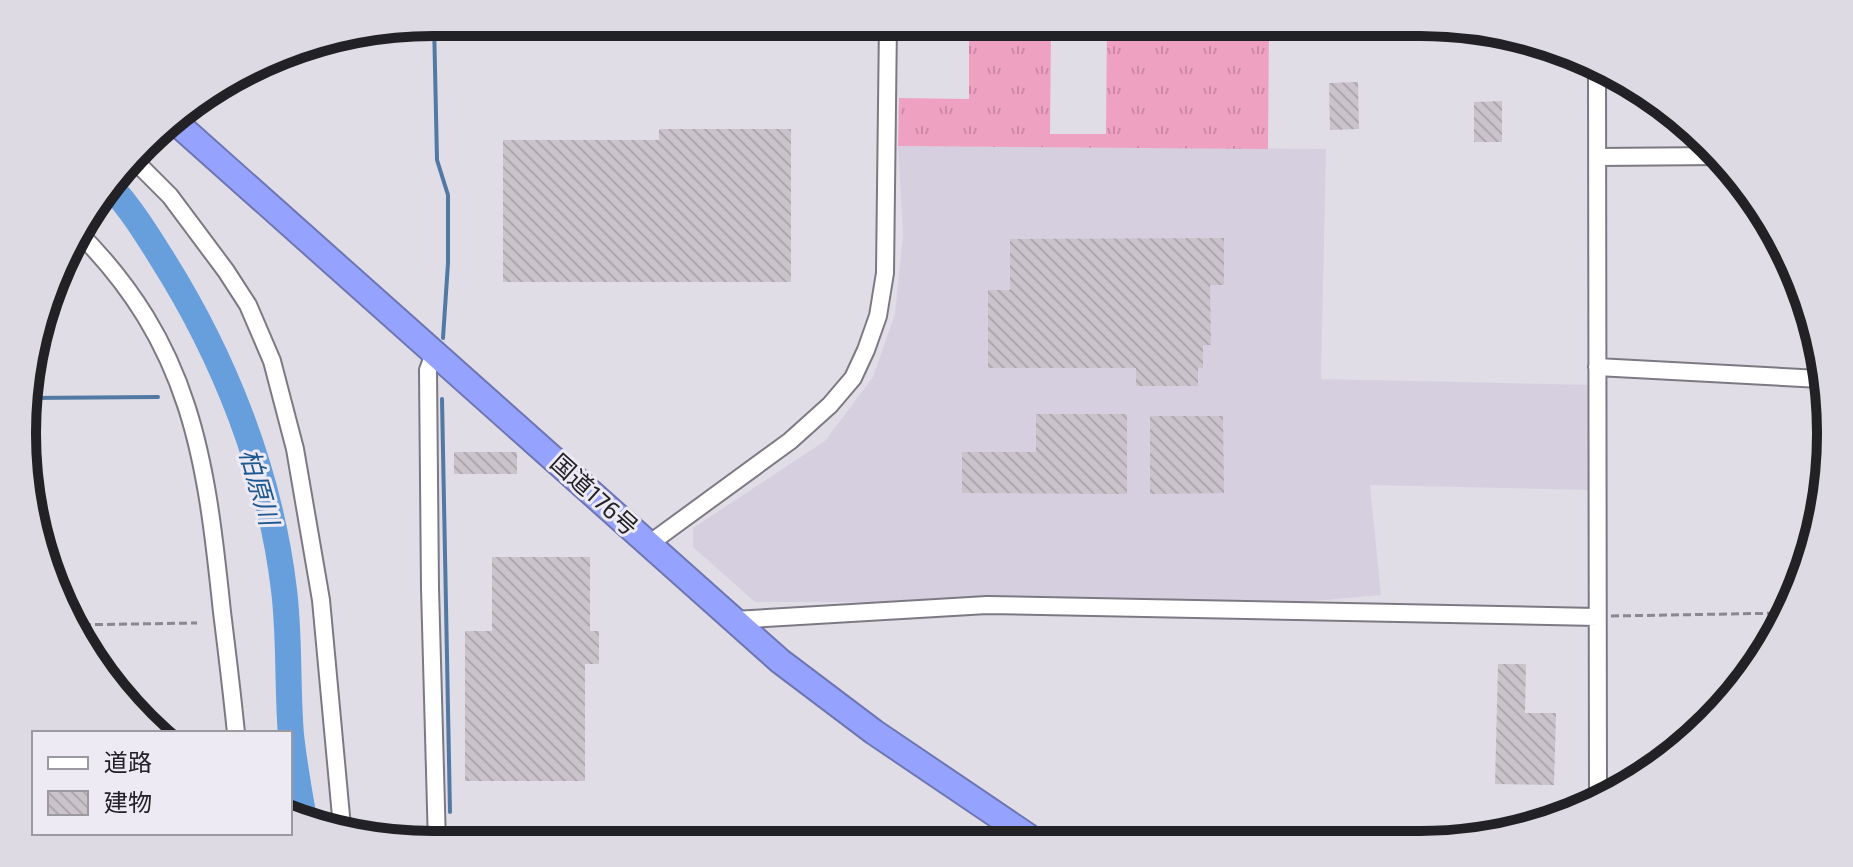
<svg xmlns="http://www.w3.org/2000/svg" width="1853" height="867" font-family="'Exo 2','Noto Sans JP',sans-serif">
	<defs>
		<pattern id="grass-tufts" width="24" height="20" patternUnits="userSpaceOnUse" patternTransform="scale(2)"><rect width="24" height="20" fill="#efa1c2"/><path d="M3 7l-1-3M5 7V3M7 7l1-3M15 17l-1-3M17 17v-4M19 17l1-3" fill="none" stroke="#cd8aa7"/></pattern>
		<pattern id="building-back-hatch" width="6" height="6" patternUnits="userSpaceOnUse" patternTransform="scale(2)"><rect width="6" height="6" fill="#cbc3cb"/><path d="M-1 5l2 2M0 0l6 6M5-1l2 2" fill="none" stroke="#aea7ae"/></pattern>
	</defs>
	<rect width="100%" height="100%" fill="#e0dde7"/>
	<path fill="#d5cfe0" d="M 898,146 L 1326,149 L 1321,379 L 1594,385 L 1593,490 L 1370,485 L 1381,595 L 1303,602 L 755,602 L 693,547 L 693,528 L 825,441 L 873,377 L 895,314 L 903,234 Z"/>
	<path fill="url(#grass-tufts)" d="M 1107,22 L 1269,22 L 1268,149 L 898,146 L 899,98 L 969,99 L 969,28 L 1051,29 L 1050,134 L 1106,134 Z"/>
	<g fill="none" stroke-linecap="round" stroke-linejoin="round">
		<path stroke="#5279a4" stroke-width="4" d="M 434,22 L 437,160 L 448,195 L 448,263 L 443,338
			M 28,398 L 158,397
			M 442,399 L 450,812"/>
		<path stroke="#669fdb" stroke-width="26" d="M 112,188 C 131,209 146,233 161,257 C 224,356 270,472 284,590 C 290,638 287,687 291,735 C 294,763 299,791 304,819"/>
	</g>
	<path fill="url(#building-back-hatch)" d="M 1358,82 L 1359,129 L 1330,130 L 1329,83 Z
		M 1502,101 L 1502,142 L 1474,142 L 1474,102 Z
		M 659,129 L 791,129 L 791,282 L 503,282 L 503,140 L 659,140 Z
		M 1224,238 L 1224,285 L 1210,285 L 1211,345 L 1203,345 L 1203,368 L 1198,368 L 1198,386 L 1136,386 L 1136,368 L 988,368 L 988,290 L 1010,290 L 1010,239 Z
		M 1036,414 L 1127,414 L 1127,494 L 962,493 L 962,452 L 1036,452 Z
		M 1150,416 L 1223,416 L 1224,493 L 1150,494 Z
		M 454,452 L 517,452 L 517,474 L 454,474 Z
		M 492,557 L 590,557 L 590,631 L 599,631 L 599,664 L 585,664 L 585,781 L 465,781 L 465,631 L 492,631 Z
		M 1498,664 L 1526,664 L 1525,713 L 1556,713 L 1554,785 L 1495,784 Z"/>
	<g fill="none" stroke-linecap="round" stroke-linejoin="round">
		<g stroke="#7d7983" stroke-width="20">
			<path id="minor" d="M 1597,66 L 1598,802
				M 1597,157 L 1720,156
				M 135,161 L 170,196 L 226,271 L 248,305 L 272,361 L 295,449 L 321,600 L 342,827
				M 76,230 C 192,345 206,458 222,612 C 227,652 232,693 236,733
				M 435,351 L 428,370 L 430,588 L 437,844
				M 1597,367 L 1820,379
				M 649,544 L 790,441 L 830,405 L 853,378 L 866,350 L 878,316 L 885,273 L 888,22
				M 734,620 L 987,605 L 1597,617
				M 1012,843 L 1078,839 L 1309,839 L 1419,842
				M 429,844 L 551,845"/>
		</g>
		<g stroke="#6d76b2" stroke-width="28">
			<path id="highway" d="M 172,119 L 780,661 L 874,732 L 1038,843"/>
		</g>
		<path stroke="#8a878f" stroke-width="3" stroke-dasharray="8 4" stroke-linecap="butt" d="M 1611,616 L 1787,613
			M 71,625 L 197,623"/>
		<use href="#minor" stroke="#fff" stroke-width="16"/>
		<use href="#highway" stroke="#95a3fe" stroke-width="24"/>
	</g>
	<g text-anchor="middle" stroke-width="6" stroke-linejoin="round" paint-order="stroke">
		<g font-size="24" fill="#222125" stroke="#eeeaf4">
			<text transform="translate(594 495) rotate(42)" y="8">国道176号</text>
		</g>
		<g font-size="26" font-style="italic" fill="#1d5891" stroke="#eeeaf4">
			<text transform="translate(259 487) rotate(74)" y="9">柏原川</text>
		</g>
	</g>
	<path d="M0 0H1853V867H0ZM433 36H1420A397 397 0 0 1 1817 433V434A397 397 0 0 1 1420 831H433A397 397 0 0 1 36 434V433A397 397 0 0 1 433 36Z" fill="#dedae3" fill-rule="evenodd"/>
	<path fill="none" stroke="#222125" stroke-width="10" d="M433 36H1420A397 397 0 0 1 1817 433V434A397 397 0 0 1 1420 831H433A397 397 0 0 1 36 434V433A397 397 0 0 1 433 36Z"/>
	<rect x="32" y="731" width="260" height="104" fill="#eeeaf4" stroke="#9c9aa1" stroke-width="2"/>
	<rect x="48" y="757" width="40" height="12" fill="#ffffff" stroke="#9c9aa1" stroke-width="2"/>
	<text x="104" y="771" font-size="24" fill="#222125">道路</text>
	<rect x="48" y="791" width="40" height="24" fill="url(#building-back-hatch)" stroke="#9c9aa1" stroke-width="2"/>
	<text x="104" y="811" font-size="24" fill="#222125">建物</text>
</svg>
